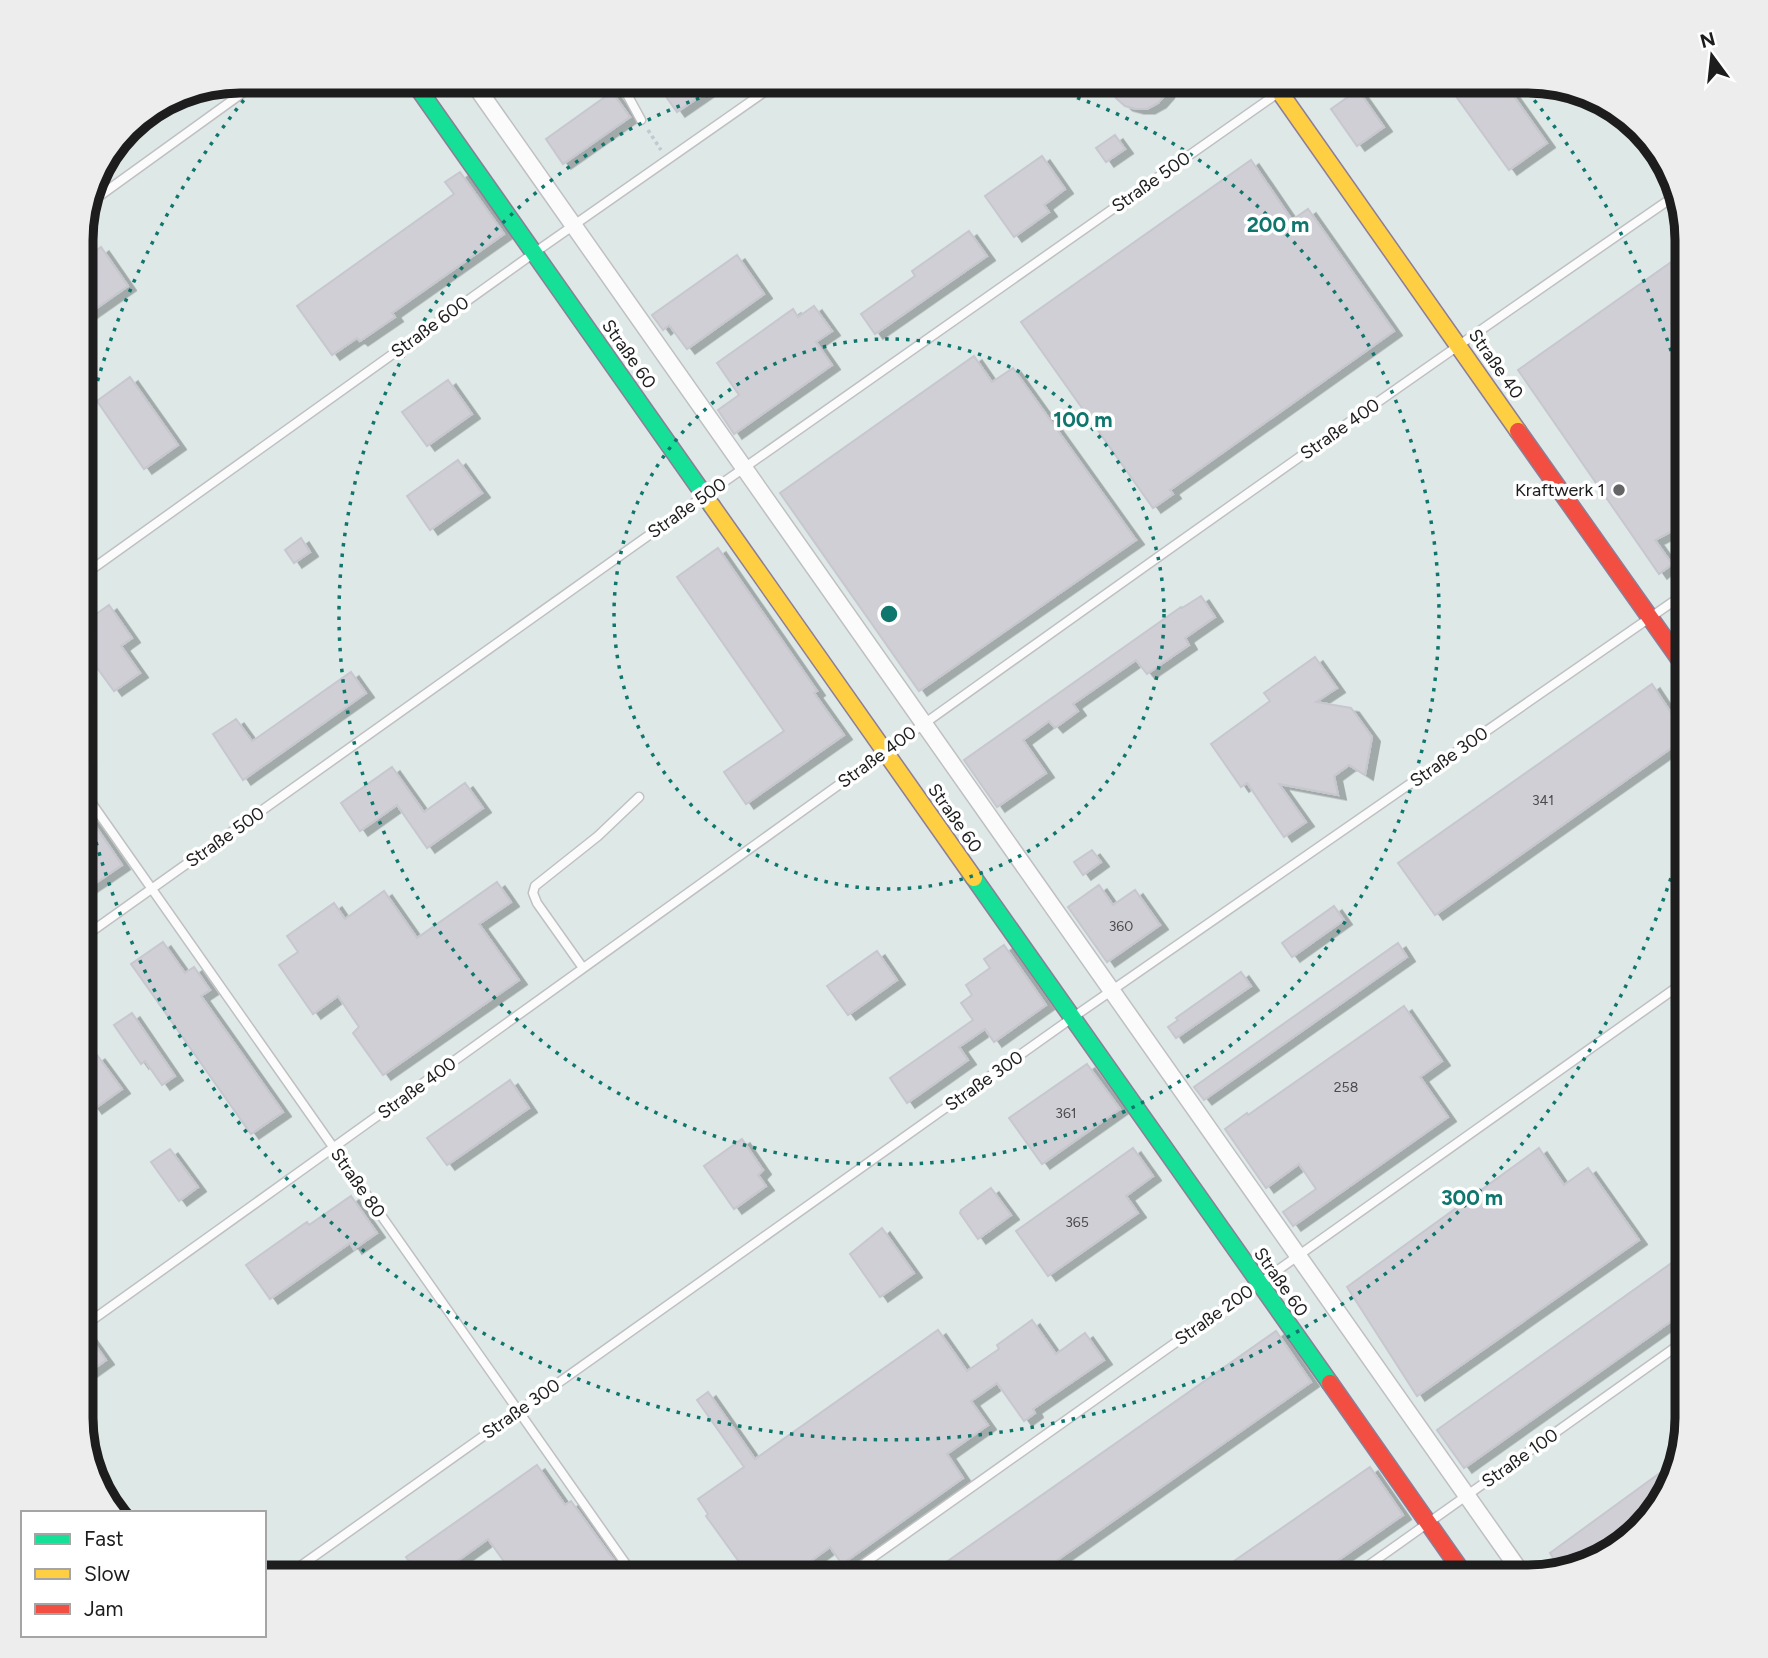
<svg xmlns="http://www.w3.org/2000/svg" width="1768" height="1658" font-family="Figtree,sans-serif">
	<defs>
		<filter id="shadow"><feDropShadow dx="8" dy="4.5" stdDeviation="0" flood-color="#0004"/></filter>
	</defs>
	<rect width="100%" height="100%" fill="#e7e6ec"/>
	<path fill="#dde8e7" d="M 240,81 L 1538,81 L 1589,93 L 1641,128 L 1675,179 L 1687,230 L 1687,1418 L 1675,1479 L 1640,1531 L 1589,1565 L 1538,1577 L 264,1577 L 264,1513 L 115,1513 L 93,1479 L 81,1428 L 81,229 L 97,169 L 135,120 L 179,92 Z"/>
	<path fill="#cfcfd5" stroke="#c8c7cf" stroke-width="2" filter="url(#shadow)" d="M 655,81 L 722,81 L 677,112 Z
		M 1107,81 L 1171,81 L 1166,94 L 1158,103 L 1147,109 L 1136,109 L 1125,106 L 1116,98 Z
		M 1445,81 L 1503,81 L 1547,143 L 1509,170 Z
		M 1358,90 L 1384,127 L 1357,146 L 1331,109 Z
		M 612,92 L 630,117 L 563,164 L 546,139 Z
		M 1115,135 L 1125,149 L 1106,162 L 1096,148 Z
		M 1042,156 L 1065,189 L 1044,205 L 1049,212 L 1014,237 L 985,196 Z
		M 1251,160 L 1292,220 L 1308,209 L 1394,331 L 1170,490 L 1173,494 L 1153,508 L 1021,322 Z
		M 460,172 L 504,234 L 392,313 L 395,317 L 360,341 L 357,338 L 332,355 L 297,306 L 454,194 L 445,182 Z
		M 969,231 L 987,256 L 875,334 L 861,314 L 915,276 L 912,271 Z
		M 101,247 L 128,286 L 81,319 L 81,262 Z
		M 1687,251 L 1687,516 L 1674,530 L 1655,540 L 1672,564 L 1659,574 L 1518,370 Z
		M 737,255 L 764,294 L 687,349 L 669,325 L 663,330 L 652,315 Z
		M 814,306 L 832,331 L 816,342 L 832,365 L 734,434 L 718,410 L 739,395 L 717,363 L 793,309 L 798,317 Z
		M 974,356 L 992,382 L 1013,368 L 1136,540 L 919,691 L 780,493 Z
		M 130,377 L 178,445 L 144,469 L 97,401 Z
		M 448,380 L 472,414 L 427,446 L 402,412 Z
		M 458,460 L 482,493 L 430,530 L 407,496 Z
		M 301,538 L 310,552 L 294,563 L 285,550 Z
		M 718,548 L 817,691 L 814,693 L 844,735 L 746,804 L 724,772 L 784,731 L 677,577 Z
		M 1201,596 L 1215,617 L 1185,638 L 1189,645 L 1147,674 L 1136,660 L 1073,704 L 1078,711 L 1055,728 L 1049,721 L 1023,740 L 1046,773 L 997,807 L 964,760 L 1181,607 L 1182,608 Z
		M 109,605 L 132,638 L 121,646 L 140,673 L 114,691 L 81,646 L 81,625 Z
		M 1315,657 L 1337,688 L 1316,702 L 1351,708 L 1372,737 L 1365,775 L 1349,765 L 1334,776 L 1338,795 L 1279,784 L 1306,822 L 1284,837 L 1247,783 L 1241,787 L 1211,744 L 1270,701 L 1264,693 Z
		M 351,672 L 366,693 L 243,780 L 213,734 L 236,719 L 252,741 L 254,740 Z
		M 1652,684 L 1687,737 L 1435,915 L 1398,863 Z
		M 392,767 L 424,812 L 465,783 L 483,808 L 427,848 L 397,805 L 360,831 L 341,803 Z
		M 90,818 L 122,865 L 87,889 L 81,881 L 81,825 Z
		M 1092,850 L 1101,862 L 1083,875 L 1074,862 Z
		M 497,882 L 511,902 L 479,924 L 519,980 L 383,1075 L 353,1033 L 359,1027 L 338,996 L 313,1014 L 279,965 L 298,952 L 287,936 L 334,903 L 345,919 L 384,891 L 417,938 Z
		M 1099,885 L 1113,905 L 1135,890 L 1160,925 L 1107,962 L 1068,907 Z
		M 1334,906 L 1344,920 L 1292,957 L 1282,943 Z
		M 163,942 L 185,973 L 194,967 L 210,990 L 201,996 L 283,1112 L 251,1134 L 131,964 Z
		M 1398,943 L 1407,957 L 1204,1100 L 1194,1087 Z
		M 1004,945 L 1046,1005 L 994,1042 L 985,1029 L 959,1047 L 968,1060 L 907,1103 L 890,1078 L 973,1020 L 961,1003 L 972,995 L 966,985 L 990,968 L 984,959 Z
		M 877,951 L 897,980 L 848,1015 L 827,986 Z
		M 1241,972 L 1251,986 L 1176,1038 L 1168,1027 L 1178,1020 L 1176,1018 Z
		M 1404,1006 L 1442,1061 L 1420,1077 L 1448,1117 L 1293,1226 L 1283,1212 L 1316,1189 L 1299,1164 L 1266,1188 L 1225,1129 L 1247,1113 L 1248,1115 Z
		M 132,1013 L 175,1076 L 162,1085 L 145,1061 L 141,1064 L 114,1025 Z
		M 97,1055 L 122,1089 L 94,1109 L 81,1090 L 81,1066 Z
		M 1087,1064 L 1120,1109 L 1042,1164 L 1009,1118 Z
		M 510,1080 L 529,1108 L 447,1165 L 427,1138 Z
		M 742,1139 L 763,1170 L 758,1175 L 766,1186 L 734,1209 L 704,1166 Z
		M 1133,1148 L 1153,1176 L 1126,1196 L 1138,1213 L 1048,1276 L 1016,1231 Z
		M 1539,1148 L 1564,1185 L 1588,1168 L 1639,1240 L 1417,1396 L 1347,1287 Z
		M 170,1149 L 198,1187 L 179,1201 L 151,1162 Z
		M 991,1188 L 1011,1215 L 978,1239 L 960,1213 L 961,1210 Z
		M 351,1196 L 377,1233 L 354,1249 L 350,1243 L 270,1299 L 246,1265 L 307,1222 L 309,1225 Z
		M 882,1228 L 914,1273 L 880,1297 L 850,1254 Z
		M 1687,1252 L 1687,1310 L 1464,1468 L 1437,1430 Z
		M 1032,1320 L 1056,1354 L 1085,1333 L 1104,1360 L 1033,1409 L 1035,1413 L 1024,1421 L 997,1383 L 971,1401 L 988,1425 L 947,1454 L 963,1478 L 842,1564 L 830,1547 L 789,1577 L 750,1577 L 706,1516 L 708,1514 L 698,1499 L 744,1467 L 697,1400 L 708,1392 L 755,1459 L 938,1330 L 967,1371 L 999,1349 L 997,1345 Z
		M 1276,1331 L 1311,1382 L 1033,1577 L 925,1577 Z
		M 86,1332 L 106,1360 L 81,1378 L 81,1334 Z
		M 1679,1459 L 1675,1479 L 1641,1531 L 1589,1565 L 1562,1572 L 1550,1553 Z
		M 537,1465 L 565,1505 L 571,1501 L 626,1577 L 515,1577 L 488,1539 L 435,1577 L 420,1577 L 406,1557 Z
		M 1370,1467 L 1403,1515 L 1314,1577 L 1211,1577 Z"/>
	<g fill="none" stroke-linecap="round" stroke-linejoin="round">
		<g stroke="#c0c0c3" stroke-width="11">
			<path id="lane" d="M 623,81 L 622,85 L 641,120
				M 87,205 L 259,81
				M 81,577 L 534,253 L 780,81
				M 81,788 L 635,1577
				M 81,939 L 704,496 L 1295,81
				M 583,968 L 537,903 L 533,893 L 535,886 L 598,836 L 639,797
				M 81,1328 C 613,949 1140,563 1679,193
				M 285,1577 L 1072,1018 L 1687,592
				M 845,1577 L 1687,980
				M 1352,1577 L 1687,1339"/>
		</g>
		<g stroke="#c0c0c3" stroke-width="19">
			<path id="street" d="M 472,81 L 1524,1577"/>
		</g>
		<g stroke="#8d7d97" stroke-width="19">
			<path id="fast" d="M 413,81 L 712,506
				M 974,878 L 1330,1383"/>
		</g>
		<g stroke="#8d7d97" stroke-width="19">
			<path id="slow" d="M 1272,81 L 1518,431
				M 712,506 L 974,878"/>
		</g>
		<g stroke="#8d7d97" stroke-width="19">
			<path id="jam" d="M 1518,431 L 1687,670
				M 1330,1383 L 1466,1577"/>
		</g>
		<path stroke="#c3c7d3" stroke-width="3.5" stroke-dasharray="3.5 3.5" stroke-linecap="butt" d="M 648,130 L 661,150"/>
		<use href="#lane" stroke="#fbfbfc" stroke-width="8"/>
		<use href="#street" stroke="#fbfbfc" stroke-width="16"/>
		<use href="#fast" stroke="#16e098" stroke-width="16"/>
		<use href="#slow" stroke="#ffcf43" stroke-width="16"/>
		<use href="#jam" stroke="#f24e42" stroke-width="16"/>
	</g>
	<g fill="none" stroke="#0f766e" stroke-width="3.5" stroke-dasharray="3.5 7">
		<circle cx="889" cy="614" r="275"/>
		<path d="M1027 82A550 550 0 1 1 751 82"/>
		<path d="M1686 828A825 825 0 0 1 82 786M82 442A825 825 0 0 1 257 84M1521 84A825 825 0 0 1 1686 400"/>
	</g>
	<circle fill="#646365" stroke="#fff" stroke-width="2.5" cx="1619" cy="490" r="7"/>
	<g text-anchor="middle" stroke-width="7" stroke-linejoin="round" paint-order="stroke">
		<g font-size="14" fill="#4b4b4d">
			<text x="1543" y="805">341</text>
			<text x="1121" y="931">360</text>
			<text x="1346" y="1092">258</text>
			<text x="1066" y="1118">361</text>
			<text x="1077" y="1227">365</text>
		</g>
		<g font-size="18" fill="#1d1d1d" stroke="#fff">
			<text transform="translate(1151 182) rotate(-35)" y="6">Straße 500</text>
			<text transform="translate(430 327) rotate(-36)" y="6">Straße 600</text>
			<text transform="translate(629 354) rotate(55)" y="6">Straße 60</text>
			<text transform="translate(1496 364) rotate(55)" y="6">Straße 40</text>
			<text transform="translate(1340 429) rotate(-35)" y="6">Straße 400</text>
			<text transform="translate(687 508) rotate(-35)" y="6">Straße 500</text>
			<text transform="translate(877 757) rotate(-36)" y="6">Straße 400</text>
			<text transform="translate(1449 757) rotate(-35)" y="6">Straße 300</text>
			<text transform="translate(955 818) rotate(55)" y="6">Straße 60</text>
			<text transform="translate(225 837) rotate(-35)" y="6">Straße 500</text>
			<text transform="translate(984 1081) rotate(-35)" y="6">Straße 300</text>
			<text transform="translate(417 1088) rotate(-36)" y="6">Straße 400</text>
			<text transform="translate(358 1183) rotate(55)" y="6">Straße 80</text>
			<text transform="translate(1281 1282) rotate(55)" y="6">Straße 60</text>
			<text transform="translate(1214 1315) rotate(-35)" y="6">Straße 200</text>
			<text transform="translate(521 1409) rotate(-35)" y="6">Straße 300</text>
			<text transform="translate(1520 1458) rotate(-35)" y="6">Straße 100</text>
		</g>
		<g font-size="18" fill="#1d1d1d" stroke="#fff" text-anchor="end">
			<text x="1605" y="496">Kraftwerk 1</text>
		</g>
	</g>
	<path d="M0 0H1768V1658H0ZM240 93H1528A147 147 0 0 1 1675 240V1418A147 147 0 0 1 1528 1565H240A147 147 0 0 1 93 1418V240A147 147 0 0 1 240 93Z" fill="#ededed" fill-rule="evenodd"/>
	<path fill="none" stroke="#1d1d1d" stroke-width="9" d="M240 93H1528A147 147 0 0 1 1675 240V1418A147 147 0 0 1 1528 1565H240A147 147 0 0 1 93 1418V240A147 147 0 0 1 240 93Z"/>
	<circle cx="889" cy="614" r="10" fill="#0f766e" stroke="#fff" stroke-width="3.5"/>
	<g font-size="21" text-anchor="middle" font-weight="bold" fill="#0f766e" stroke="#fff" stroke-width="7" stroke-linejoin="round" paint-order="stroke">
		<text x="1278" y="232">200 m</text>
		<text x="1083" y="427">100 m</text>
		<text x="1472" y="1205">300 m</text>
	</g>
	<rect x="21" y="1511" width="245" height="126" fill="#ffffff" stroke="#a5a5a5" stroke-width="2"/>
	<rect x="35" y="1534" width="35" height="10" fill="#16e098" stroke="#a5a5a5" stroke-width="2"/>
	<text x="84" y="1546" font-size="21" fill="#1d1d1d">Fast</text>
	<rect x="35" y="1569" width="35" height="10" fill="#ffcf43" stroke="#a5a5a5" stroke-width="2"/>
	<text x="84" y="1581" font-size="21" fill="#1d1d1d">Slow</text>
	<rect x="35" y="1604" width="35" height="10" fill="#f24e42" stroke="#a5a5a5" stroke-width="2"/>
	<text x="84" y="1616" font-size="21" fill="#1d1d1d">Jam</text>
	<g transform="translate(1712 56) rotate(345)" stroke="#ffffff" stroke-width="5" paint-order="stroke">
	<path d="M0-5L12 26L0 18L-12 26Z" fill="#1d1d1d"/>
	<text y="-10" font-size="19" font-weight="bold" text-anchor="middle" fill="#1d1d1d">N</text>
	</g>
</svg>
